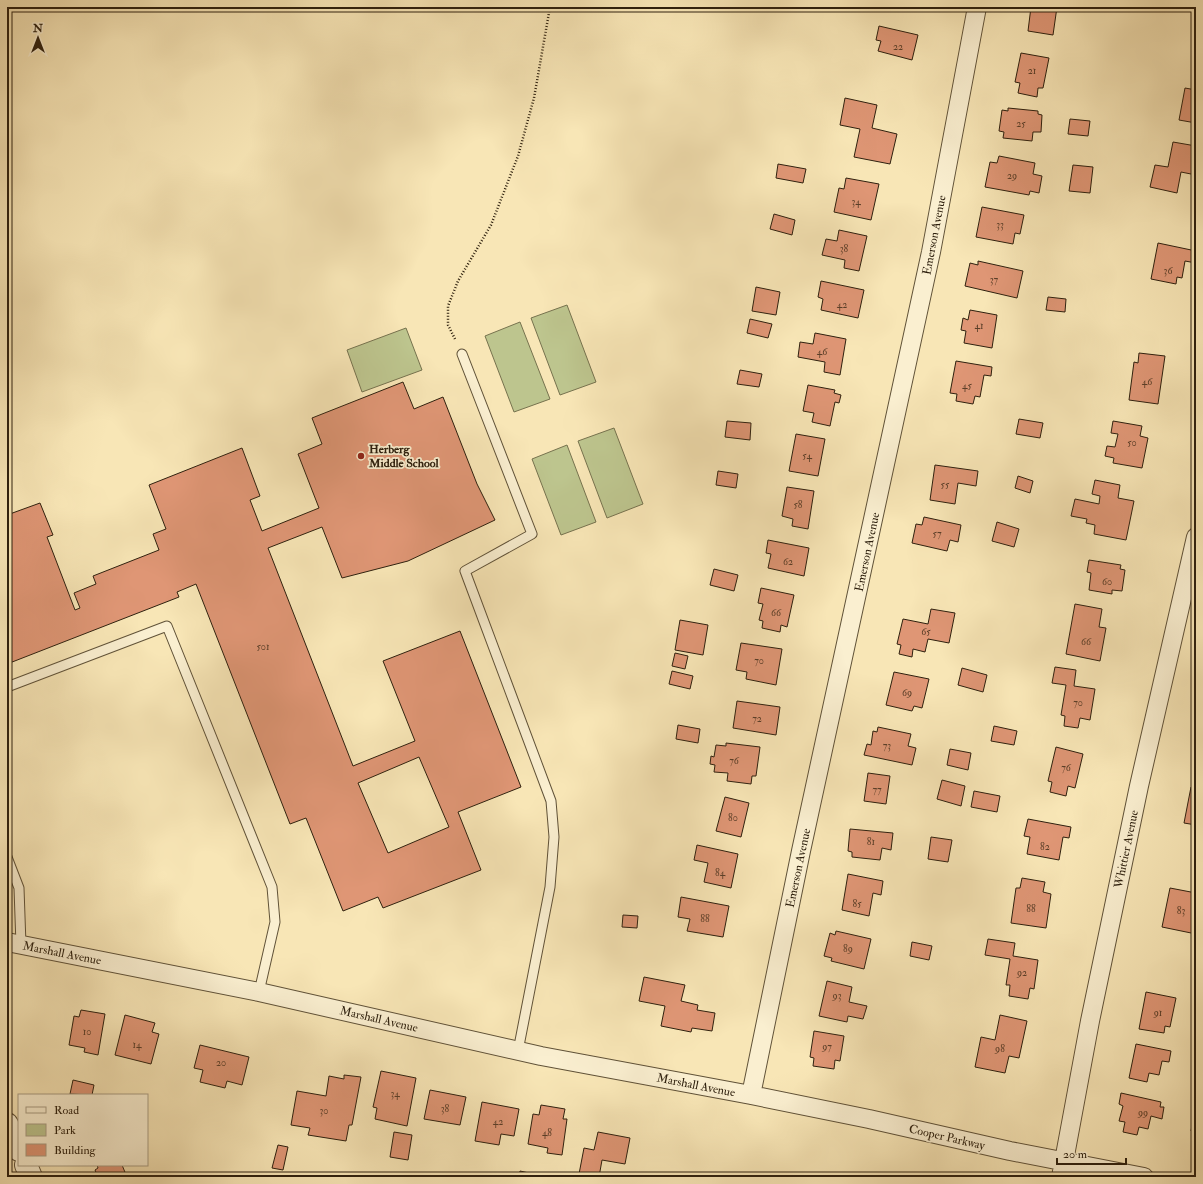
<svg xmlns="http://www.w3.org/2000/svg" width="1203" height="1184" font-family="'IM FELL Double Pica',serif">
	<rect width="100%" height="100%" fill="#f8e6b6"/>
	<filter id="stains"><feTurbulence type="fractalNoise" baseFrequency=".005" numOctaves="4"/><feColorMatrix values="0 0 0 0 .2 0 0 0 0 .09 0 0 0 0 .02 0 0 0 .5 -.17"/></filter>
	<radialGradient id="worn" r=".72"><stop offset=".6" stop-color="#630" stop-opacity="0"/><stop offset="1" stop-color="#630" stop-opacity=".3"/></radialGradient>
	<path fill="#bdc58e" stroke="#76724e" d="M 567,305 L 596,382 L 560,395 L 531,318 Z
		M 520,322 L 550,399 L 514,412 L 485,336 Z
		M 406,328 L 422,370 L 362,392 L 347,350 Z
		M 614,428 L 643,504 L 607,518 L 578,441 Z
		M 567,445 L 596,522 L 561,535 L 532,459 Z"/>
	<path fill="#df9675" stroke="#2e200e" fill-rule="evenodd" d="M 1031,7 L 1057,7 L 1053,35 L 1028,31 Z
		M 879,26 L 918,35 L 912,60 L 878,51 L 881,41 L 876,40 Z
		M 1021,53 L 1049,58 L 1043,88 L 1038,88 L 1037,97 L 1018,93 L 1020,83 L 1015,82 Z
		M 1185,88 L 1196,90 L 1196,123 L 1179,120 Z
		M 845,98 L 877,105 L 872,128 L 897,134 L 890,164 L 854,157 L 860,129 L 840,125 Z
		M 1008,108 L 1038,111 L 1038,114 L 1042,115 L 1041,132 L 1033,132 L 1032,141 L 1003,138 L 1004,132 L 999,131 L 1002,110 L 1008,111 Z
		M 1070,119 L 1090,121 L 1088,136 L 1068,134 Z
		M 1173,142 L 1196,146 L 1196,175 L 1181,172 L 1177,193 L 1150,187 L 1155,165 L 1168,167 Z
		M 999,156 L 1035,163 L 1033,174 L 1042,176 L 1039,193 L 1030,191 L 1029,195 L 985,187 L 990,162 L 997,163 Z
		M 778,164 L 806,169 L 803,183 L 776,178 Z
		M 1073,165 L 1093,167 L 1090,193 L 1069,191 Z
		M 846,178 L 879,184 L 871,220 L 834,212 L 839,188 L 844,189 Z
		M 982,207 L 1024,215 L 1020,234 L 1015,233 L 1013,244 L 976,237 Z
		M 774,214 L 795,220 L 792,235 L 770,229 Z
		M 839,230 L 867,236 L 859,271 L 844,268 L 845,260 L 822,255 L 826,239 L 837,241 Z
		M 1158,243 L 1196,251 L 1196,263 L 1185,261 L 1182,278 L 1177,277 L 1176,284 L 1151,279 Z
		M 978,261 L 1023,271 L 1017,298 L 965,286 L 970,263 L 978,265 Z
		M 821,281 L 864,290 L 858,318 L 821,310 L 823,299 L 818,297 Z
		M 756,287 L 780,292 L 776,315 L 752,311 Z
		M 1048,297 L 1066,299 L 1065,312 L 1046,310 Z
		M 970,310 L 997,315 L 992,348 L 964,343 L 966,331 L 961,330 L 963,318 L 968,320 Z
		M 750,319 L 772,324 L 768,338 L 747,333 Z
		M 815,333 L 846,339 L 840,375 L 824,372 L 825,362 L 798,357 L 800,342 L 813,344 Z
		M 1139,353 L 1165,356 L 1158,404 L 1129,400 L 1134,362 L 1138,363 Z
		M 956,361 L 992,367 L 991,376 L 984,375 L 980,397 L 975,396 L 973,404 L 956,401 L 957,394 L 950,393 Z
		M 740,370 L 762,374 L 759,387 L 737,384 Z
		M 403,382 L 414,409 L 443,397 L 477,484 L 495,520 L 408,561 L 342,578 L 322,527 L 268,548 L 353,766 L 415,741 L 383,661 L 460,631 L 521,787 L 458,812 L 481,870 L 383,908 L 378,897 L 343,911 L 306,818 L 290,824 L 196,584 L 177,592 L 179,597 L 7,664 L 7,515 L 40,503 L 53,535 L 47,537 L 75,610 L 80,608 L 74,593 L 96,584 L 93,576 L 159,550 L 153,534 L 166,529 L 149,485 L 242,448 L 260,496 L 250,500 L 262,531 L 319,508 L 298,454 L 322,444 L 312,418 ZM 419,757 L 449,827 L 388,853 L 358,783 Z
		M 808,385 L 835,390 L 834,393 L 841,395 L 839,403 L 835,402 L 830,426 L 812,422 L 814,413 L 803,411 Z
		M 1019,419 L 1043,423 L 1040,438 L 1016,434 Z
		M 727,421 L 751,423 L 750,440 L 725,437 Z
		M 1113,421 L 1142,426 L 1140,436 L 1148,438 L 1142,468 L 1113,463 L 1114,458 L 1105,456 L 1107,446 L 1115,447 L 1118,434 L 1111,433 Z
		M 796,434 L 825,439 L 818,476 L 789,471 Z
		M 935,465 L 978,471 L 976,486 L 958,483 L 955,504 L 930,500 Z
		M 718,471 L 738,474 L 736,488 L 716,485 Z
		M 1018,476 L 1033,481 L 1030,493 L 1015,488 Z
		M 1095,480 L 1120,485 L 1118,498 L 1134,501 L 1126,540 L 1094,534 L 1095,525 L 1086,523 L 1087,519 L 1071,516 L 1075,499 L 1099,504 L 1100,496 L 1092,494 Z
		M 787,487 L 814,491 L 808,529 L 792,526 L 793,519 L 782,516 Z
		M 924,517 L 961,525 L 958,542 L 950,540 L 947,551 L 912,543 L 916,524 L 922,525 Z
		M 997,522 L 1019,529 L 1014,547 L 992,541 Z
		M 768,540 L 809,548 L 804,576 L 768,568 L 771,554 L 766,553 Z
		M 1089,560 L 1121,565 L 1120,569 L 1125,570 L 1122,591 L 1112,590 L 1112,594 L 1089,590 L 1091,573 L 1087,572 Z
		M 714,569 L 738,575 L 734,591 L 710,585 Z
		M 761,588 L 794,595 L 787,627 L 781,625 L 780,632 L 762,628 L 763,621 L 759,620 L 763,604 L 758,603 Z
		M 1075,604 L 1102,609 L 1099,627 L 1106,628 L 1100,661 L 1066,654 Z
		M 931,609 L 955,613 L 949,643 L 928,639 L 925,652 L 913,649 L 912,657 L 899,654 L 901,645 L 897,644 L 903,619 L 928,624 Z
		M 680,620 L 708,625 L 703,655 L 675,650 Z
		M 741,643 L 782,649 L 776,685 L 746,679 L 747,672 L 736,670 Z
		M 675,653 L 688,656 L 685,669 L 672,666 Z
		M 1055,667 L 1076,670 L 1074,686 L 1095,689 L 1090,720 L 1080,718 L 1078,728 L 1064,726 L 1065,716 L 1061,715 L 1066,685 L 1052,683 Z
		M 962,668 L 987,675 L 983,692 L 958,685 Z
		M 672,671 L 693,676 L 690,689 L 669,684 Z
		M 894,672 L 929,679 L 922,708 L 914,706 L 912,711 L 886,705 Z
		M 737,701 L 780,707 L 776,735 L 733,728 Z
		M 678,725 L 700,729 L 698,743 L 676,739 Z
		M 994,726 L 1017,731 L 1014,745 L 991,741 Z
		M 878,727 L 911,734 L 908,746 L 916,748 L 912,765 L 864,755 L 867,744 L 871,745 L 873,731 L 877,732 Z
		M 726,743 L 760,747 L 756,776 L 752,776 L 751,784 L 727,781 L 728,773 L 714,772 L 715,765 L 710,764 L 711,756 L 714,757 L 716,745 L 726,746 Z
		M 1056,747 L 1083,754 L 1075,788 L 1068,786 L 1066,796 L 1050,792 L 1052,782 L 1048,781 Z
		M 950,749 L 971,753 L 968,770 L 947,765 Z
		M 868,773 L 890,776 L 886,804 L 864,801 Z
		M 942,780 L 965,786 L 961,806 L 937,799 Z
		M 1191,787 L 1196,788 L 1196,825 L 1184,823 Z
		M 974,791 L 1000,796 L 997,812 L 971,807 Z
		M 725,797 L 749,803 L 741,837 L 716,831 Z
		M 1028,819 L 1071,827 L 1069,838 L 1063,837 L 1059,860 L 1027,854 L 1030,837 L 1024,836 Z
		M 850,829 L 893,833 L 891,850 L 882,848 L 880,860 L 852,857 L 852,852 L 848,851 Z
		M 931,837 L 952,840 L 948,862 L 928,859 Z
		M 697,845 L 738,854 L 731,888 L 704,882 L 708,863 L 694,860 Z
		M 848,874 L 883,881 L 881,895 L 873,893 L 869,916 L 842,910 Z
		M 1022,878 L 1045,882 L 1043,892 L 1051,894 L 1046,928 L 1011,923 L 1016,888 L 1020,888 Z
		M 1170,888 L 1196,893 L 1196,934 L 1162,927 Z
		M 681,897 L 729,906 L 723,937 L 687,931 L 690,919 L 678,917 Z
		M 623,915 L 638,916 L 637,928 L 622,927 Z
		M 836,931 L 871,939 L 864,969 L 831,961 L 832,958 L 824,956 L 830,933 L 835,935 Z
		M 988,939 L 1015,943 L 1013,956 L 1038,960 L 1034,989 L 1030,988 L 1028,999 L 1009,996 L 1010,985 L 1006,985 L 1010,959 L 985,955 Z
		M 912,942 L 932,946 L 929,960 L 910,956 Z
		M 644,977 L 685,985 L 681,1001 L 698,1005 L 697,1010 L 715,1013 L 712,1031 L 692,1028 L 691,1032 L 661,1026 L 665,1006 L 639,1001 Z
		M 827,981 L 852,987 L 849,1002 L 867,1006 L 863,1019 L 848,1016 L 847,1022 L 819,1016 Z
		M 1146,992 L 1176,998 L 1170,1027 L 1165,1026 L 1164,1033 L 1139,1029 Z
		M 81,1010 L 105,1014 L 98,1055 L 84,1052 L 85,1048 L 69,1045 L 74,1016 L 79,1017 Z
		M 125,1015 L 155,1023 L 152,1032 L 159,1034 L 151,1064 L 115,1055 Z
		M 1000,1015 L 1027,1021 L 1019,1058 L 1009,1056 L 1005,1073 L 975,1067 L 981,1037 L 995,1040 Z
		M 814,1031 L 844,1036 L 840,1061 L 835,1060 L 834,1069 L 813,1066 L 814,1058 L 810,1057 Z
		M 1136,1044 L 1171,1051 L 1169,1062 L 1162,1061 L 1159,1075 L 1149,1073 L 1147,1082 L 1129,1078 Z
		M 200,1045 L 249,1057 L 242,1085 L 227,1081 L 225,1088 L 200,1082 L 203,1070 L 194,1068 Z
		M 381,1071 L 416,1078 L 407,1126 L 375,1119 L 377,1108 L 373,1107 Z
		M 344,1075 L 361,1077 L 352,1125 L 349,1125 L 346,1141 L 308,1135 L 310,1128 L 291,1125 L 297,1091 L 326,1096 L 329,1076 L 344,1079 Z
		M 73,1080 L 94,1085 L 92,1095 L 70,1094 Z
		M 430,1090 L 466,1097 L 460,1125 L 424,1119 Z
		M 1121,1093 L 1161,1102 L 1160,1107 L 1164,1107 L 1162,1119 L 1151,1116 L 1148,1129 L 1139,1127 L 1137,1135 L 1123,1132 L 1125,1122 L 1119,1121 L 1123,1106 L 1119,1104 Z
		M 482,1102 L 519,1109 L 514,1136 L 501,1134 L 499,1145 L 475,1141 Z
		M 541,1105 L 565,1109 L 563,1119 L 567,1119 L 562,1155 L 547,1153 L 548,1148 L 528,1144 L 533,1114 L 539,1115 Z
		M 1195,1108 L 1196,1108 L 1196,1132 L 1191,1131 Z
		M 394,1132 L 412,1135 L 408,1160 L 390,1157 Z
		M 598,1132 L 630,1138 L 625,1164 L 602,1160 L 599,1177 L 579,1174 L 584,1148 L 594,1150 Z
		M 278,1145 L 288,1147 L 283,1170 L 272,1168 Z
		M 97,1165 L 122,1165 L 127,1177 L 98,1177 L 95,1170 L 98,1168 Z
		M 520,1171 L 547,1177 L 519,1177 Z"/>
	<g fill="none" stroke-linecap="round" stroke-linejoin="round">
		<g stroke="#605238" stroke-width="11">
			<path id="service" d="M 462,354 L 532,534 L 465,571 L 551,801 L 554,837 L 550,887 L 518,1051
				M 7,687 L 167,626 L 272,887 L 275,922 L 259,992
				M 7,857 L 19,888 L 21,945"/>
		</g>
		<g stroke="#605238" stroke-width="20">
			<path id="minor" d="M 7,942 L 259,992 L 541,1056 L 751,1095 L 869,1119 L 1010,1151 L 1144,1177
				M 751,1095 L 801,851 L 931,252 L 977,7
				M 1061,1177 L 1090,1021 L 1139,786 L 1196,537"/>
		</g>
		<g stroke="#605238" stroke-width="24">
			<path id="tertiary" d="M 7,1124 L 19,1150
				M 26,1165 L 31,1177"/>
		</g>
		<path stroke="#2e200e" stroke-width="2.5" stroke-dasharray="1 2" stroke-linecap="butt" d="M 455,339 L 448,325 L 448,306 L 458,281 L 491,225 L 518,156 L 534,98 L 550,7"/>
		<use href="#service" stroke="#faefd0" stroke-width="9"/>
		<use href="#minor" stroke="#faefd0" stroke-width="18"/>
		<use href="#tertiary" stroke="#faefd0" stroke-width="22"/>
	</g>
	<circle fill="#8f2418" stroke="#faefd0" stroke-width="1.5" cx="361" cy="456" r="4"/>
	<g text-anchor="middle" stroke-width="3.5" stroke-linejoin="round" paint-order="stroke">
		<g font-size="10" fill="#5a3e28">
			<text x="898" y="50">22</text>
			<text x="1032" y="74">21</text>
			<text x="1021" y="127">25</text>
			<text x="1012" y="179">29</text>
			<text x="856" y="205">34</text>
			<text x="1000" y="228">33</text>
			<text x="844" y="252">38</text>
			<text x="1168" y="274">36</text>
			<text x="994" y="283">37</text>
			<text x="842" y="308">42</text>
			<text x="979" y="329">41</text>
			<text x="822" y="355">46</text>
			<text x="1147" y="385">46</text>
			<text x="967" y="389">45</text>
			<text x="1132" y="446">50</text>
			<text x="807" y="459">54</text>
			<text x="945" y="488">55</text>
			<text x="798" y="508">58</text>
			<text x="937" y="537">57</text>
			<text x="788" y="565">62</text>
			<text x="1107" y="585">60</text>
			<text x="776" y="616">66</text>
			<text x="926" y="635">65</text>
			<text x="1086" y="645">66</text>
			<text x="263" y="650">501</text>
			<text x="759" y="664">70</text>
			<text x="907" y="696">69</text>
			<text x="1078" y="706">70</text>
			<text x="757" y="722">72</text>
			<text x="887" y="749">73</text>
			<text x="734" y="764">76</text>
			<text x="1066" y="771">76</text>
			<text x="877" y="793">77</text>
			<text x="733" y="821">80</text>
			<text x="871" y="845">81</text>
			<text x="1045" y="850">82</text>
			<text x="720" y="876">84</text>
			<text x="857" y="907">85</text>
			<text x="1031" y="912">88</text>
			<text x="1181" y="914">83</text>
			<text x="705" y="922">88</text>
			<text x="848" y="952">89</text>
			<text x="1022" y="976">92</text>
			<text x="837" y="999">93</text>
			<text x="1158" y="1016">91</text>
			<text x="87" y="1035">10</text>
			<text x="137" y="1048">14</text>
			<text x="827" y="1050">97</text>
			<text x="1000" y="1052">98</text>
			<text x="221" y="1066">20</text>
			<text x="395" y="1097">34</text>
			<text x="445" y="1112">38</text>
			<text x="324" y="1114">30</text>
			<text x="1143" y="1116">99</text>
			<text x="498" y="1125">42</text>
			<text x="547" y="1136">48</text>
		</g>
		<g font-size="12" fill="#2e200e" stroke="#faefd0">
			<text transform="translate(934 235) rotate(-79)" y="4">Emerson Avenue</text>
			<text transform="translate(867 552) rotate(-78)" y="4">Emerson Avenue</text>
			<text transform="translate(1126 849) rotate(-78)" y="4">Whittier Avenue</text>
			<text transform="translate(798 868) rotate(-78)" y="4">Emerson Avenue</text>
			<text transform="translate(62 953) rotate(11)" y="4">Marshall Avenue</text>
			<text transform="translate(379 1019) rotate(13)" y="4">Marshall Avenue</text>
			<text transform="translate(696 1085) rotate(11)" y="4">Marshall Avenue</text>
			<text transform="translate(947 1137) rotate(13)" y="4">Cooper Parkway</text>
		</g>
		<g font-size="12" font-weight="bold" fill="#2e200e" stroke="#faefd0" text-anchor="start">
			<text x="369" y="453">Herberg<tspan x="369" dy="14">Middle School</tspan></text>
		</g>
	</g>
	<rect width="1203" height="1184" fill="none" stroke="#f8e6b6" stroke-width="24"/>
	<rect x="8" y="8" width="1187" height="1168" fill="none" stroke="#2e200e" stroke-width="2"/>
	<rect x="12" y="12" width="1179" height="1160" fill="none" stroke="#2e200e"/>
	<rect x="18" y="1094" width="130" height="72" fill="#faefd0" stroke="#a89c82"/>
	<rect x="26" y="1107" width="20" height="6" fill="#faefd0" stroke="#a89c82"/>
	<text x="54" y="1114" font-size="12" fill="#2e200e">Road</text>
	<rect x="26" y="1124" width="20" height="12" fill="#bdc58e" stroke="#a89c82"/>
	<text x="54" y="1134" font-size="12" fill="#2e200e">Park</text>
	<rect x="26" y="1144" width="20" height="12" fill="#df9675" stroke="#a89c82"/>
	<text x="54" y="1154" font-size="12" fill="#2e200e">Building</text>
	<g transform="translate(38 38)" stroke="#faefd0" stroke-width="3" paint-order="stroke">
	<path d="M0-3L7 15L0 10L-7 15Z" fill="#2e200e"/>
	<text y="-6" font-size="11" font-weight="bold" text-anchor="middle" fill="#2e200e">N</text>
	</g>
	<path d="M1057 1158v6h69v-6" fill="none" stroke="#2e200e" stroke-width="2"/>
	<text x="1063" y="1158" font-size="12" fill="#2e200e" stroke="#faefd0" stroke-width="3" paint-order="stroke">20 m</text>
	<rect width="100%" height="100%" filter="url(#stains)"/>
	<rect width="100%" height="100%" fill="url(#worn)"/>
</svg>
